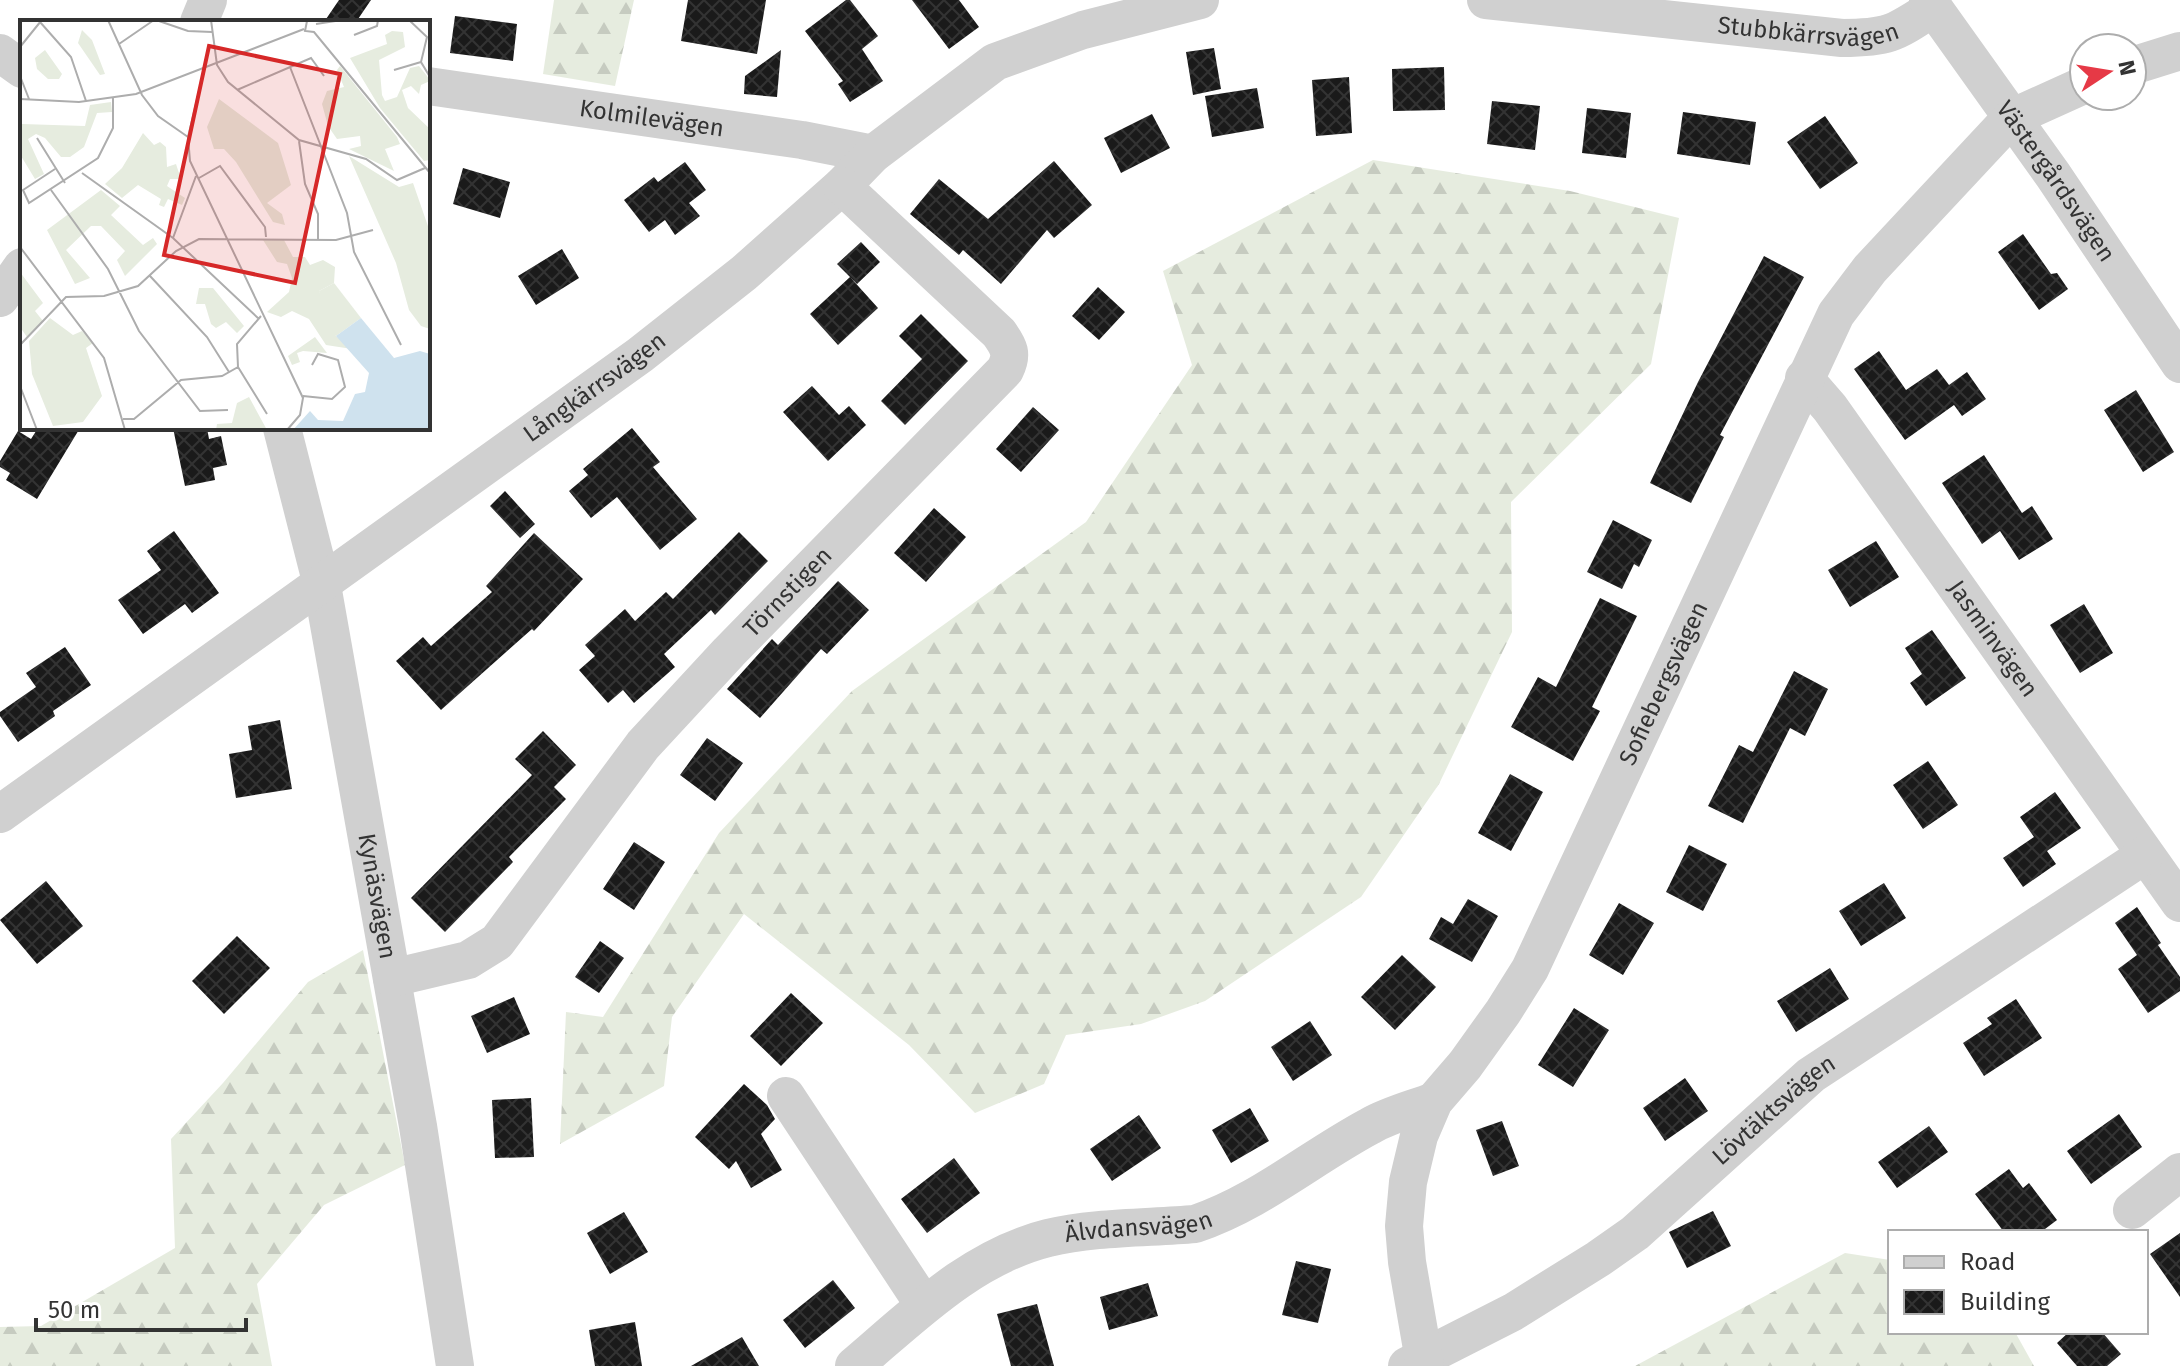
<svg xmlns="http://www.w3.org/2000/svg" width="2180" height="1366" font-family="'Fira Sans',sans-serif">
	<defs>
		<pattern id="forest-firs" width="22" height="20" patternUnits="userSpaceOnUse" patternTransform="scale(2)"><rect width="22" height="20" fill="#e6ecdf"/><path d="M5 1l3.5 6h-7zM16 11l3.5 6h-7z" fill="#c6cbc0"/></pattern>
		<pattern id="building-cross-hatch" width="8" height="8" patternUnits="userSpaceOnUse" patternTransform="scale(2)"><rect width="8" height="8" fill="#1a1a1a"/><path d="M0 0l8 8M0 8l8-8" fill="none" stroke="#333"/></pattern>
	</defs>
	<rect width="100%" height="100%" fill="#fff"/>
	<path fill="url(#forest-firs)" d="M 554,0 L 634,0 L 615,86 L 543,74 Z
		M 1373,160 L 1570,191 L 1679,218 L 1651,364 L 1511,502 L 1512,632 L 1439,784 L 1361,897 L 1205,1001 L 1141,1024 L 1066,1035 L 1044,1084 L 975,1113 L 909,1045 L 744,914 L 672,1017 L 664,1086 L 560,1144 L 566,1012 L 603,1017 L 719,833 L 852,691 L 1086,522 L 1192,365 L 1163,271 Z
		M 363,950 L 405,1165 L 324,1205 L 257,1284 L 272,1366 L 0,1366 L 0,1327 L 41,1326 L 175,1248 L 171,1139 L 223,1083 L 308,982 Z
		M 1845,1253 L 1890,1260 L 1890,1332 L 2015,1332 L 2034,1366 L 1635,1366 Z"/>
	<path fill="url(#building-cross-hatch)" d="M 339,0 L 371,0 L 356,22 L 324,22 Z
		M 688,0 L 766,0 L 757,54 L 681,41 Z
		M 846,0 L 850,0 L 878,36 L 862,49 L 883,81 L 850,102 L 838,84 L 843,81 L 805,31 Z
		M 912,0 L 959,0 L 979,27 L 949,49 Z
		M 455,16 L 517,24 L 513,61 L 450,53 Z
		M 1214,48 L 1221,89 L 1193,95 L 1186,52 Z
		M 781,50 L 777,97 L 744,94 L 745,76 Z
		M 1444,67 L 1445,110 L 1393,111 L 1392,69 Z
		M 1349,77 L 1352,133 L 1316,136 L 1312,80 Z
		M 1257,88 L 1264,128 L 1212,137 L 1205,96 Z
		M 1492,101 L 1540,106 L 1535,150 L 1487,144 Z
		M 1587,108 L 1631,113 L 1626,158 L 1582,153 Z
		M 1683,112 L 1756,122 L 1750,165 L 1677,154 Z
		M 1152,114 L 1170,148 L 1121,173 L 1104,138 Z
		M 1825,116 L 1858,163 L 1820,189 L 1787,142 Z
		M 1054,161 L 1092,205 L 1054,238 L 1047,230 L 1001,284 L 963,250 L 959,255 L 910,214 L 939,179 L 988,219 Z
		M 685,162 L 706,190 L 689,203 L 700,216 L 675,235 L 665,220 L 649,232 L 624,200 L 654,177 L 658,182 Z
		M 463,168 L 510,182 L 500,218 L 453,204 Z
		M 2023,234 L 2051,274 L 2057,273 L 2068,289 L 2039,310 L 1998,252 Z
		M 861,242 L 880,262 L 857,284 L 837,264 Z
		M 562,249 L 579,278 L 536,305 L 518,276 Z
		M 1764,256 L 1804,277 L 1720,435 L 1724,437 L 1691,503 L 1650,483 L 1698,382 Z
		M 850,277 L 878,308 L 838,345 L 810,314 Z
		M 1098,287 L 1125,312 L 1099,340 L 1072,316 Z
		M 921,314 L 968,361 L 905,425 L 881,401 L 922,359 L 899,336 Z
		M 1879,351 L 1906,390 L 1937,369 L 1949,385 L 1967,372 L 1986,399 L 1962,416 L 1954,405 L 1905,440 L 1854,369 Z
		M 812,386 L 839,415 L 849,406 L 866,425 L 828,461 L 783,412 Z
		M 2136,390 L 2174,452 L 2143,472 L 2104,410 Z
		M 1033,407 L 1059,430 L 1021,472 L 996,449 Z
		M 38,428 L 80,428 L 37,499 L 6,480 L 10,473 L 0,467 L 0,461 L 18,431 L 31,439 Z
		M 173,428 L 207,428 L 209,439 L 221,436 L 227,465 L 213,468 L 215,480 L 185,486 Z
		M 632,428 L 660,462 L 653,467 L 697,519 L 660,550 L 617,497 L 591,518 L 569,491 L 588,475 L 583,469 Z
		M 1984,455 L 2022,513 L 2032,506 L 2053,539 L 2019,560 L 2000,531 L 1982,544 L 1942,483 Z
		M 505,491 L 535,524 L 520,538 L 490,506 Z
		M 934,508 L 966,537 L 926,582 L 894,553 Z
		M 1613,520 L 1652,540 L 1639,567 L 1634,564 L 1622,589 L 1587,572 Z
		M 174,531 L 219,593 L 192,613 L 185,604 L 143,634 L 118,600 L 161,570 L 147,551 Z
		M 739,532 L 768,561 L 715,615 L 711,610 L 664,654 L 675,667 L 634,703 L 623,690 L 608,703 L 579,670 L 595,656 L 585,645 L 625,609 L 635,621 L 666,592 L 673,599 Z
		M 534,533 L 583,579 L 534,631 L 532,629 L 441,710 L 396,661 L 423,637 L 431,646 L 492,592 L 486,586 Z
		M 1876,541 L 1899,577 L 1850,607 L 1828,570 Z
		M 838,581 L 869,610 L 827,654 L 821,649 L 760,718 L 727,689 L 772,639 L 778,645 Z
		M 1600,598 L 1637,616 L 1592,707 L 1600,711 L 1573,761 L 1511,727 L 1538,677 L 1556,687 Z
		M 2084,604 L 2113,653 L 2080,673 L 2050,625 Z
		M 1932,630 L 1966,678 L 1926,706 L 1910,683 L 1922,674 L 1905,648 Z
		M 65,647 L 91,685 L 53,711 L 55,716 L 18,742 L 0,716 L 0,712 L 36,687 L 26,673 Z
		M 1794,671 L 1828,689 L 1805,736 L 1790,728 L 1743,823 L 1708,806 L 1739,745 L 1753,752 Z
		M 280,720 L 292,789 L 236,798 L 229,754 L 252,750 L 248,726 Z
		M 543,731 L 576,765 L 554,787 L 566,799 L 509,857 L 513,862 L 445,932 L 411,898 L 532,775 L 515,759 Z
		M 707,738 L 743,763 L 715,801 L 680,775 Z
		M 1928,761 L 1958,805 L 1923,829 L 1893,785 Z
		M 1510,774 L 1543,792 L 1511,851 L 1478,833 Z
		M 2055,792 L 2081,828 L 2047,851 L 2056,864 L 2023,887 L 2003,858 L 2034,837 L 2020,817 Z
		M 634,842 L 665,862 L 634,910 L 603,889 Z
		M 1689,845 L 1727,864 L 1703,911 L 1666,892 Z
		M 46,881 L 83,926 L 37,964 L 0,920 Z
		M 1884,883 L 1906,918 L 1861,946 L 1839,911 Z
		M 1468,899 L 1498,916 L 1472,962 L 1429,939 L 1441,917 L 1453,924 Z
		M 1619,903 L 1654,923 L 1623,975 L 1589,955 Z
		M 2137,907 L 2161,943 L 2158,945 L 2180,977 L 2180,991 L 2148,1013 L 2118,969 L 2137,955 L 2115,923 Z
		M 237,936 L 270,968 L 224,1014 L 192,981 Z
		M 600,941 L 624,958 L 599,993 L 575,977 Z
		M 1402,955 L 1436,987 L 1395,1030 L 1361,997 Z
		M 1830,968 L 1849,999 L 1796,1032 L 1777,1001 Z
		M 791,993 L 823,1023 L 781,1066 L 750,1036 Z
		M 514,997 L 530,1034 L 487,1053 L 471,1016 Z
		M 2016,999 L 2042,1038 L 1984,1076 L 1963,1043 L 1992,1024 L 1987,1018 Z
		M 1574,1008 L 1609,1030 L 1573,1087 L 1538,1065 Z
		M 1310,1021 L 1332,1055 L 1293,1081 L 1271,1047 Z
		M 1685,1078 L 1708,1111 L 1665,1141 L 1643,1108 Z
		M 744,1084 L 767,1105 L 775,1119 L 761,1134 L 782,1170 L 751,1188 L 736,1161 L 729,1169 L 695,1137 Z
		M 531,1098 L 534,1157 L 495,1158 L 492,1100 Z
		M 1250,1108 L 1269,1141 L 1231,1163 L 1212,1130 Z
		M 2119,1114 L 2142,1147 L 2091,1184 L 2067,1151 Z
		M 1139,1115 L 1161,1148 L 1112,1181 L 1090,1149 Z
		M 1502,1121 L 1519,1166 L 1493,1176 L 1476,1130 Z
		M 1929,1126 L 1948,1152 L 1897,1188 L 1878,1162 Z
		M 954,1158 L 980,1193 L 927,1233 L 901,1199 Z
		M 2009,1169 L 2023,1188 L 2029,1183 L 2057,1220 L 2041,1232 L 2004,1232 L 1975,1194 Z
		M 1713,1211 L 1731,1246 L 1687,1268 L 1669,1232 Z
		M 624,1212 L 648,1252 L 610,1274 L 587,1233 Z
		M 2180,1233 L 2180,1297 L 2150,1254 Z
		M 1296,1261 L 1331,1269 L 1318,1323 L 1282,1315 Z
		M 833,1280 L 855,1308 L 805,1348 L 783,1320 Z
		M 1148,1283 L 1158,1316 L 1109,1330 L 1100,1297 Z
		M 1037,1304 L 1054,1366 L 1011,1366 L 997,1314 Z
		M 635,1322 L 642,1366 L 595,1366 L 589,1330 Z
		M 2069,1332 L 2102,1332 L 2121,1354 L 2107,1366 L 2077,1366 L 2057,1343 Z
		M 742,1337 L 759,1366 L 691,1366 Z"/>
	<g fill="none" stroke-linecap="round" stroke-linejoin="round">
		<g stroke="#d0d0d0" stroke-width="38">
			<path id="s1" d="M 1486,0 L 1842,38 C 1889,38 1895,33 1933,8"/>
			<path id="s2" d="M 1928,0 L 2053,175 L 2180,364"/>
			<path d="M 199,22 L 208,0"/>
			<path d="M 0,53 L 22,69"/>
			<path d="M 2132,66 L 2180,51"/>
			<path id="s3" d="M 428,86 L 802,140 L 873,154"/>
			<path d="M 0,298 L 22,267"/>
			<path id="s4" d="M 1804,378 L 1830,408 L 2180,903"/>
			<path id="s5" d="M 282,428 L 322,585 L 418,1126 L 455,1366"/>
			<path id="s6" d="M 0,814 L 640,355 L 744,273 L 842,186 L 873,154 L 995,62 L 1083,30 L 1200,0"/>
			<path id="s7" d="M 392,978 L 468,960 L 497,942 L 643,745 L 729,652 L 1005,370 C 1013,354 1009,347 999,333 L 842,186"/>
			<path d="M 786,1096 L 924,1305"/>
			<path d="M 2132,1210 L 2180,1172"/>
			<path id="s8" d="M 854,1366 C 913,1316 971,1257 1048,1238 C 1093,1227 1148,1228 1195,1224 C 1260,1202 1310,1158 1370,1126 C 1389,1115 1413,1109 1434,1101"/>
			<path id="s9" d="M 1407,1366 L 1513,1312 L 1598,1259 L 1635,1233 L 1811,1075 L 2145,855"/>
			<path id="s10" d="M 1425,1366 L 1407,1262 L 1404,1226 L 1408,1182 L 1419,1136 L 1434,1101 L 1465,1065 L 1503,1012 L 1530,969 L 1836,314 L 1870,269 L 2011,118 L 2084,85"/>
		</g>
	</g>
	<g text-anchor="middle" stroke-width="8" stroke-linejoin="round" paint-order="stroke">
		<g font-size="24" fill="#333" stroke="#fff">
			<text dy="8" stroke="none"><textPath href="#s1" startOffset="324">Stubbkärrsvägen</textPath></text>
			<text dy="8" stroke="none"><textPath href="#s3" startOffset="226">Kolmilevägen</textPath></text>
			<text dy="8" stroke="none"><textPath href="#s2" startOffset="222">Västergårdsvägen</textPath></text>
			<text dy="8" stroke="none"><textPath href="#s6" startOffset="732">Långkärrsvägen</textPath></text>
			<text dy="8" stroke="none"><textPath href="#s7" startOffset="568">Törnstigen</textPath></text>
			<text dy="8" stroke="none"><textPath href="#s4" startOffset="322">Jasminvägen</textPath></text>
			<text dy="8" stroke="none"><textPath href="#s10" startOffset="750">Sofiebergsvägen</textPath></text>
			<text dy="8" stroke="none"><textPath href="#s5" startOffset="478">Kynäsvägen</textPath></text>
			<text dy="8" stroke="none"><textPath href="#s9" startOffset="450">Lövtäktsvägen</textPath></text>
			<text dy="8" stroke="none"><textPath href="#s8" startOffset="326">Älvdansvägen</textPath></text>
		</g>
	</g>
	<g transform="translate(20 20)">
		<rect width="410" height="410" fill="#fff"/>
		<path d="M 62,10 L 72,20 L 85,54 L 80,55 L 58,23 ZM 372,11 L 383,12 L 385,27 L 359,40 L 362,75 L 365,81 L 377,77 L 390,48 L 399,46 L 407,56 L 410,61 L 401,65 L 399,74 L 391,66 L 382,70 L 388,88 L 410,109 L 410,140 L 404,141 L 360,88 L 330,38 L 367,24 L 365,15 ZM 25,30 L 42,54 L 39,59 L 28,59 L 17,49 L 15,38 ZM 320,46 L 377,117 L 380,124 L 365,129 L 374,151 L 329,129 L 341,126 L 340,116 L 317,119 L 308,106 L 302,84 L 307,71 L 324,67 L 317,50 ZM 199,79 L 258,123 L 271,165 L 247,183 L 262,194 L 265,205 L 253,202 L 216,142 L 204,129 L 194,129 L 187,107 ZM 91,82 L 92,92 L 77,93 L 64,127 L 50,137 L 41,137 L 25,118 L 16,114 L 8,119 L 24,154 L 15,159 L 1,136 L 0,84 L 2,104 L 65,106 L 70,85 ZM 123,113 L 134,125 L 140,122 L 146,127 L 147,147 L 156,144 L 161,159 L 150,159 L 147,166 L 165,178 L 162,185 L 148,179 L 144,187 L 139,185 L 141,179 L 118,165 L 102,178 L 85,164 L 102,148 ZM 329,136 L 379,167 L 393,163 L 410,212 L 410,309 L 401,306 L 389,290 L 376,243 ZM 81,170 L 100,186 L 91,195 L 123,225 L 133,218 L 137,224 L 105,256 L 97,240 L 105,231 L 81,206 L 71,206 L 46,230 L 70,258 L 55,264 L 27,210 ZM 243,220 L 264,220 L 273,237 L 285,237 L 290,245 L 303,240 L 315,247 L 314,263 L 299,271 L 316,316 L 332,329 L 306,325 L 289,299 L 272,291 L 261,297 L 247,292 L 269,272 L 272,258 L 267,244 L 257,242 ZM 0,252 L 23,283 L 15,291 L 23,301 L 7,317 L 0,307 ZM 179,268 L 193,268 L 224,306 L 217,313 L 206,302 L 196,308 L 191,304 L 185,284 L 176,284 ZM 30,298 L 53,315 L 62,311 L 73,323 L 66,328 L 82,376 L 63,402 L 33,406 L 12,354 L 9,321 ZM 295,317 L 307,333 L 283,331 L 277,333 L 280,342 L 272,345 L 268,336 ZM 229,377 L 247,410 L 196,410 L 197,404 L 212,403 L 217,383 Z" fill="#e6ecdf"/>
		<path d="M 314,263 L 341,298 L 316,316 L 303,298 L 299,271 Z" fill="#e6ecdf"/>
		<path d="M 341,298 L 374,338 L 400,331 L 410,334 L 410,410 L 273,410 L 290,391 L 298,400 L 323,401 L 335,374 L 345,372 L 349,353 L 316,316 Z" fill="#cfe2ee"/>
		<path fill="none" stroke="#adadad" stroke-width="2" d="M 88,0 L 122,75 L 138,96 L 168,117M 136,0 L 168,11 L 192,12M 191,0 L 197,45 L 208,62 L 279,120 L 346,139 L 377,160 L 405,148M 389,0 L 407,17 L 401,42 L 410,57M 287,1 L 285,11 L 294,12 L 410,153M 20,2 L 51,37 L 66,81M 296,4 L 322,0M 334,15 L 357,6 L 358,0M 99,24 L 134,0M 0,27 L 21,1M 270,47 L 327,193 L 334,232 L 381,325M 184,50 L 168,117 L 170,141 L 283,378 L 280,395 L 267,410M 374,50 L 401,42M 0,56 L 9,79M 217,70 L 291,38 L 304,56M 0,79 L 59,82 L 116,74 L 284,9M 17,118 L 45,163M 279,121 L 285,164 L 298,194 L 298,220M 35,149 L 3,170 L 9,183 L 78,138 L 93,108 L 93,78M 62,153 L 153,218 L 239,299M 179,158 L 200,146 L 245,207 L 246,217M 31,170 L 88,249 L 119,311 L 180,391 L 208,390M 153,218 L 176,156M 0,227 L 84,338 L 105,410M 130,256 L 187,317 L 209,352M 0,325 L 46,277 L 84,276 L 118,266 L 156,231 L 179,219 L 316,220 L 353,210M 218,347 L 247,394M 0,366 L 17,410M 283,376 L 312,379 L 325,367 L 318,340 L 298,334 L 292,345M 103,399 L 114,399 L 161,360 L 202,356 L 218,347 L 217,324 L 241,296"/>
		<path fill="#d62828" fill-opacity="0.15" stroke="#d62828" stroke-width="4" d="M 189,26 L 320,54 L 275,263 L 144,235 Z"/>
		<rect width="410" height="410" fill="none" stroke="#333" stroke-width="4"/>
	</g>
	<rect x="1888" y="1230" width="260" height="104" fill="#ffffff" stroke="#adadad" stroke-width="2"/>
	<rect x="1904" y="1256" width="40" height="12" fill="#d0d0d0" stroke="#adadad" stroke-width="2"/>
	<text x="1960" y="1270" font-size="24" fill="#333333">Road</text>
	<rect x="1904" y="1290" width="40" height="24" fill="url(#building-cross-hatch)" stroke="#adadad" stroke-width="2"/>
	<text x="1960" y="1310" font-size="24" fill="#333333">Building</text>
	<g transform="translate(2108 72) rotate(78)"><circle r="38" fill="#ffffff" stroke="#adadad" stroke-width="2"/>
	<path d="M0-6L14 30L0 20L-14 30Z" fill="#e63946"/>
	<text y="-12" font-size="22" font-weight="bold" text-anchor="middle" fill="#333333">N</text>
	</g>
	<path d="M36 1318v12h210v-12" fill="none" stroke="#333333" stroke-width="4"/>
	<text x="48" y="1318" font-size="24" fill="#333333" stroke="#ffffff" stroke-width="6" paint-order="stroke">50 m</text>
</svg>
